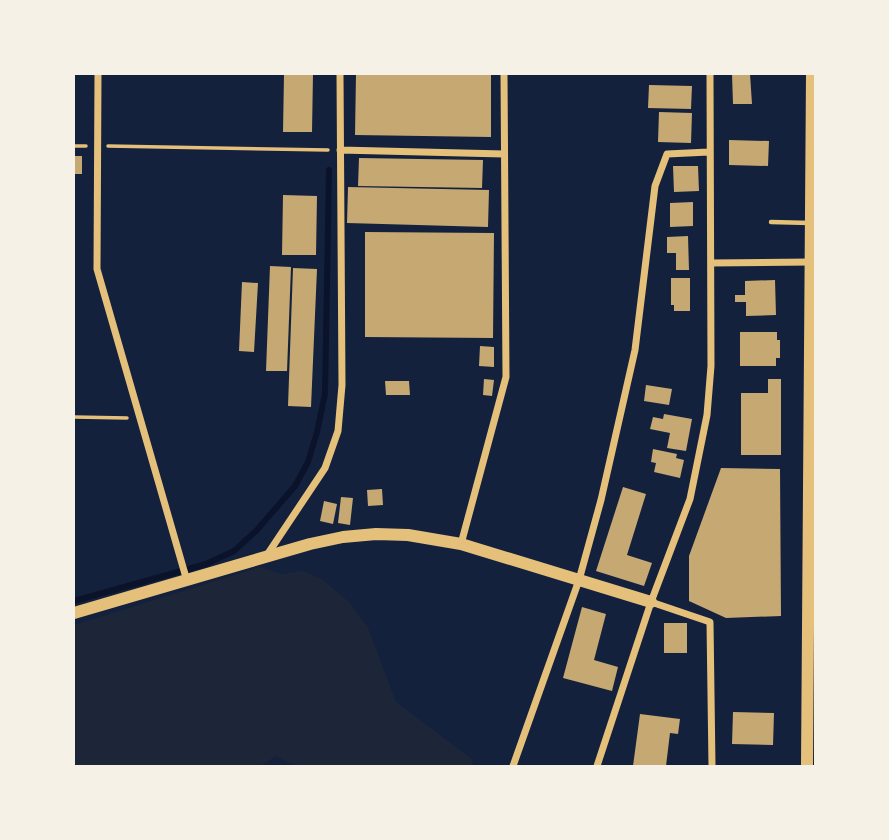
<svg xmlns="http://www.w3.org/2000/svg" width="889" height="840" font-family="'Varela Round',sans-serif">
	<rect width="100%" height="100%" fill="#14213d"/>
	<path fill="#1d2539" d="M 260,567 L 281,574 L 303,571 L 323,580 L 349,602 L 368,628 L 396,702 L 473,760 L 472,766 L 295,766 L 276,756 L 261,766 L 74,766 L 74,625 Z"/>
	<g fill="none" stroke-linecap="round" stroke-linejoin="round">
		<path stroke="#0b132b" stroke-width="6" d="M 74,601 L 206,564 L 234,551 L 256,531 L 295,486 L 308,462 L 317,432 L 325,394 L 329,170"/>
	</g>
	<path fill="#c6a872" d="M 284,74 L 313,74 L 312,132 L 283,132 Z
		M 356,74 L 491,74 L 491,137 L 355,135 Z
		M 732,74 L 750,74 L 752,104 L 733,104 Z
		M 649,85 L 692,86 L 691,109 L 648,108 Z
		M 659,112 L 692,113 L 691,143 L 658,142 Z
		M 729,140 L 769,141 L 768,166 L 729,165 Z
		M 74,156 L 82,156 L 82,174 L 74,174 Z
		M 359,158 L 483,160 L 482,188 L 358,186 Z
		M 673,166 L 698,166 L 699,191 L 674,192 Z
		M 348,187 L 489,190 L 488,227 L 347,223 Z
		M 283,195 L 317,196 L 316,255 L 282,255 Z
		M 693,202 L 693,226 L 670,227 L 670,203 Z
		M 365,232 L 494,233 L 493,338 L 365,337 Z
		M 688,236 L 689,270 L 676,270 L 676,253 L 667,253 L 667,237 Z
		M 270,266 L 291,267 L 287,371 L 266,371 Z
		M 293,268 L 317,269 L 311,407 L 288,406 Z
		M 671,278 L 690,278 L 690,311 L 674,311 L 674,305 L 671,305 Z
		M 775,280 L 776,315 L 746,316 L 746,302 L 735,302 L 735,295 L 745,295 L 745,281 Z
		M 242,282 L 258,283 L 254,352 L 239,351 Z
		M 740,332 L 777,332 L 777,340 L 780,340 L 780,358 L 776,358 L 776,366 L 740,366 Z
		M 480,346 L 494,347 L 494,367 L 479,366 Z
		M 484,379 L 494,380 L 492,396 L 483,395 Z
		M 768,379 L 781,379 L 781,455 L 741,455 L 741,393 L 768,393 Z
		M 385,381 L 409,381 L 410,395 L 386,395 Z
		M 646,385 L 672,389 L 669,405 L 644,401 Z
		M 664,414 L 692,419 L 686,451 L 667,448 L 670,433 L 650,429 L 653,417 L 663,419 Z
		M 653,449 L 677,454 L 676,458 L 684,460 L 680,478 L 654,472 L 656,463 L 651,462 Z
		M 721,468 L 780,469 L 781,616 L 726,618 L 689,601 L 689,556 Z
		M 623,487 L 646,494 L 627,555 L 652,563 L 644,586 L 596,571 Z
		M 382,489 L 383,505 L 368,506 L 367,490 Z
		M 341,497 L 353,498 L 350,525 L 338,523 Z
		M 324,501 L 337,504 L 333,524 L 320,521 Z
		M 582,607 L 606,614 L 594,660 L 618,667 L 612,691 L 563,678 Z
		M 664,623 L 687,623 L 687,653 L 664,653 Z
		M 733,712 L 774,713 L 773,745 L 732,744 Z
		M 640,714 L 680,719 L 678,734 L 670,733 L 666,766 L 633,766 Z"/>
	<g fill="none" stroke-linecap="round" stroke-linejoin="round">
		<path stroke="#e5c07b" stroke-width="3.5" d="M 74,146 L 86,146
			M 108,146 L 328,150
			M 74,417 L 127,418"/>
		<path stroke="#e5c07b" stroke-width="4.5" d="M 771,222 L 810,223"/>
		<path stroke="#e5c07b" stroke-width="7" d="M 98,74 L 97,269 L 187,581
			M 340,150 L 504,154
			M 711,263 L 811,262
			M 461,544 L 506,377 L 504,74
			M 267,555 L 325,468 L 338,431 L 342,385 L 340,74
			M 651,602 L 710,622 L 712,766
			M 513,766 L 579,580 L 601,500 L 635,350 L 655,186 L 667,154 L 709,152
			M 597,766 L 651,602 L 690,499 L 707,415 L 711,366 L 710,74"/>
		<path stroke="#e5c07b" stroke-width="12" d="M 74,613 L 310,544 L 343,537 L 376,534 L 408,535 L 461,544 L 651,602
			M 807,766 L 812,74"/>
	</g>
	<rect width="889" height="840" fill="none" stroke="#f6f1e7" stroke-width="150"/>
</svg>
